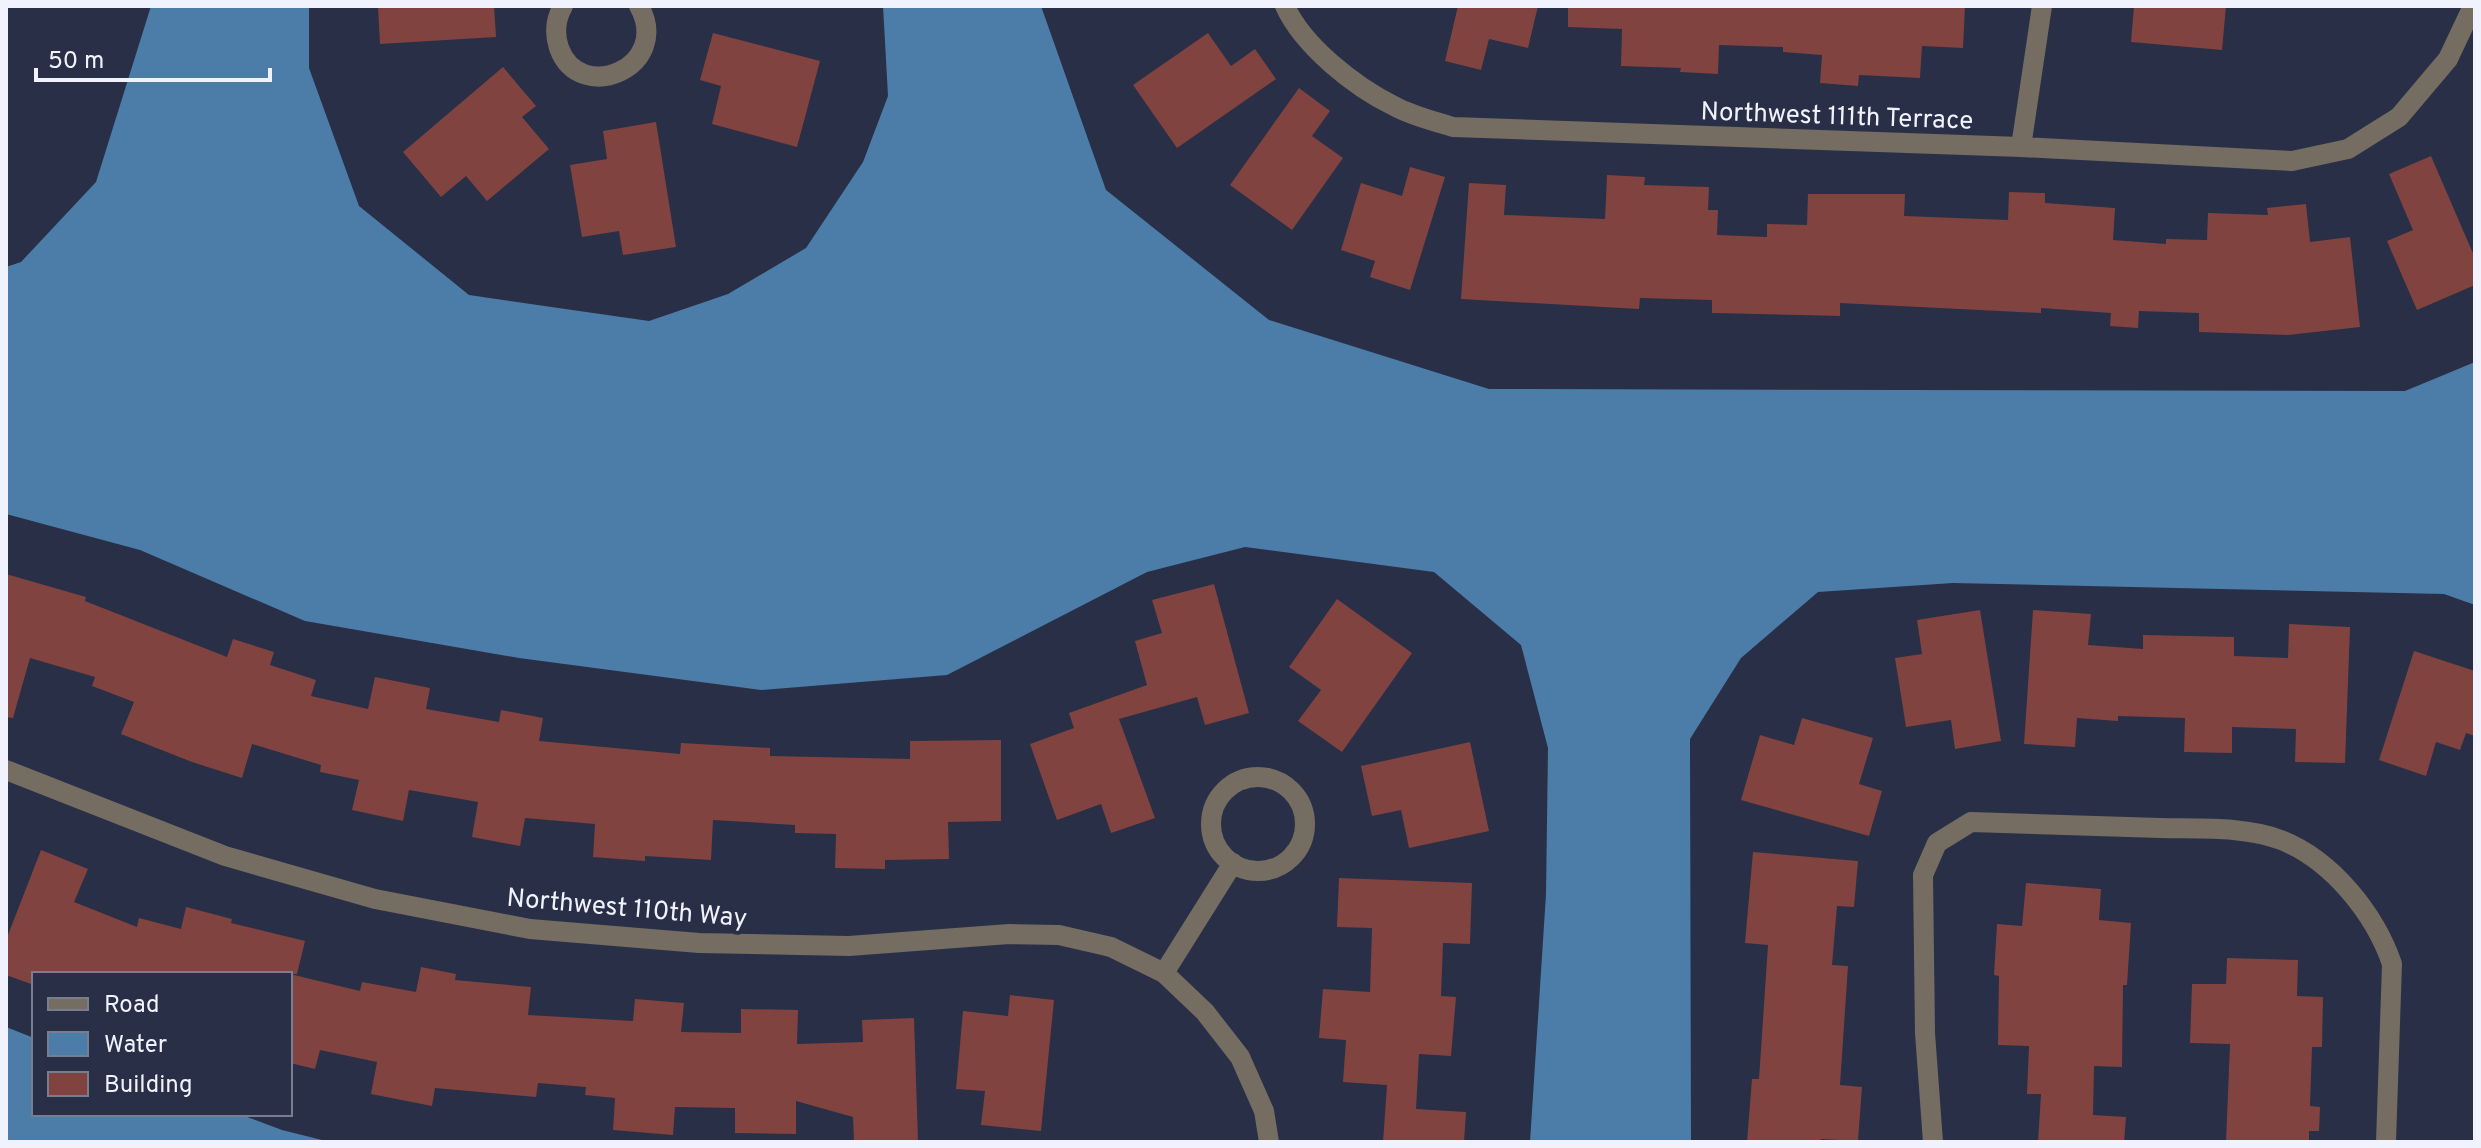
<svg xmlns="http://www.w3.org/2000/svg" width="2481" height="1148" font-family="Overpass,sans-serif">
	<rect width="100%" height="100%" fill="#282f46"/>
	<path fill="#4b7da8" d="M 151,6 L 309,6 L 309,68 L 359,206 L 469,295 L 649,321 L 728,294 L 806,248 L 863,162 L 888,96 L 883,6 L 1041,6 L 1106,190 L 1269,320 L 1489,389 L 2405,391 L 2475,362 L 2475,605 L 2444,594 L 1953,583 L 1818,592 L 1741,658 L 1690,739 L 1691,1142 L 1530,1142 L 1546,894 L 1548,748 L 1521,645 L 1434,572 L 1245,547 L 1147,572 L 947,675 L 761,690 L 519,658 L 305,621 L 140,550 L 6,514 L 6,267 L 21,262 L 96,182 Z
		M 6,1027 L 34,1038 L 34,1114 L 239,1114 L 282,1130 L 330,1142 L 6,1142 Z"/>
	<path fill="#81433f" d="M 378,6 L 494,6 L 496,37 L 380,44 Z
		M 1458,6 L 1538,6 L 1528,48 L 1489,39 L 1481,70 L 1445,61 Z
		M 1568,6 L 1965,6 L 1963,48 L 1922,46 L 1920,78 L 1859,75 L 1858,86 L 1820,83 L 1822,55 L 1783,52 L 1783,47 L 1719,45 L 1718,74 L 1680,72 L 1681,68 L 1621,66 L 1622,29 L 1568,27 Z
		M 2134,6 L 2226,6 L 2222,50 L 2131,42 Z
		M 713,33 L 820,61 L 797,147 L 712,124 L 721,86 L 700,80 Z
		M 1208,33 L 1231,66 L 1255,49 L 1276,79 L 1177,148 L 1133,85 Z
		M 503,67 L 536,106 L 522,117 L 549,149 L 487,201 L 466,176 L 441,197 L 403,152 Z
		M 1299,88 L 1330,111 L 1312,136 L 1343,158 L 1292,230 L 1230,185 Z
		M 656,122 L 676,247 L 623,255 L 619,231 L 582,237 L 570,165 L 607,159 L 603,131 Z
		M 2431,156 L 2475,258 L 2475,285 L 2417,310 L 2387,241 L 2413,230 L 2389,174 Z
		M 1410,167 L 1445,177 L 1410,290 L 1370,277 L 1375,261 L 1341,250 L 1361,183 L 1402,196 Z
		M 1607,175 L 1645,177 L 1644,185 L 1709,187 L 1708,210 L 1718,210 L 1717,235 L 1767,237 L 1767,224 L 1807,225 L 1808,194 L 1905,194 L 1904,216 L 2008,220 L 2009,192 L 2045,193 L 2045,203 L 2115,208 L 2113,240 L 2166,244 L 2166,239 L 2207,240 L 2208,213 L 2268,215 L 2267,208 L 2306,204 L 2310,242 L 2350,237 L 2360,327 L 2288,335 L 2199,332 L 2199,313 L 2139,311 L 2138,328 L 2110,326 L 2111,313 L 2041,308 L 2041,313 L 1840,303 L 1840,316 L 1712,313 L 1712,300 L 1640,298 L 1639,309 L 1461,299 L 1469,183 L 1506,185 L 1504,215 L 1605,219 Z
		M 6,574 L 86,597 L 85,601 L 227,657 L 233,639 L 274,652 L 270,665 L 316,680 L 311,696 L 368,709 L 375,677 L 430,688 L 426,709 L 499,722 L 501,710 L 543,718 L 539,741 L 680,754 L 681,743 L 770,748 L 770,756 L 910,759 L 910,741 L 1001,740 L 1001,821 L 948,822 L 949,859 L 885,860 L 885,869 L 835,868 L 836,834 L 795,833 L 795,825 L 713,820 L 711,860 L 645,856 L 645,861 L 593,857 L 595,824 L 525,818 L 520,846 L 472,837 L 478,802 L 409,790 L 403,821 L 352,810 L 359,780 L 320,772 L 321,765 L 252,744 L 242,778 L 192,762 L 121,734 L 134,702 L 92,686 L 95,677 L 30,658 L 13,718 L 6,717 Z
		M 1214,584 L 1249,713 L 1205,725 L 1197,697 L 1119,719 L 1155,818 L 1111,833 L 1101,804 L 1057,820 L 1030,744 L 1074,728 L 1069,713 L 1147,685 L 1135,641 L 1162,633 L 1152,600 Z
		M 1337,599 L 1412,653 L 1342,752 L 1298,721 L 1321,690 L 1289,667 Z
		M 1980,610 L 2001,741 L 1955,749 L 1951,720 L 1906,727 L 1895,658 L 1922,654 L 1917,620 Z
		M 2033,610 L 2091,614 L 2088,645 L 2143,649 L 2143,635 L 2234,637 L 2234,656 L 2288,658 L 2289,624 L 2350,627 L 2345,763 L 2295,762 L 2296,729 L 2232,727 L 2232,753 L 2184,752 L 2185,718 L 2118,716 L 2118,721 L 2077,718 L 2075,747 L 2024,744 Z
		M 2414,651 L 2475,671 L 2475,736 L 2466,733 L 2460,750 L 2436,742 L 2426,776 L 2379,760 Z
		M 1802,718 L 1873,738 L 1859,784 L 1882,791 L 1869,836 L 1741,800 L 1760,735 L 1794,745 Z
		M 1470,742 L 1489,831 L 1409,848 L 1401,810 L 1372,816 L 1361,766 Z
		M 41,850 L 88,869 L 74,902 L 137,927 L 139,918 L 181,929 L 186,907 L 232,919 L 231,923 L 305,941 L 297,974 L 34,974 L 31,984 L 6,975 L 6,940 Z
		M 1753,852 L 1858,861 L 1854,907 L 1837,906 L 1832,965 L 1848,966 L 1840,1085 L 1862,1087 L 1858,1141 L 1821,1139 L 1821,1142 L 1747,1142 L 1752,1079 L 1759,1079 L 1768,945 L 1745,943 Z
		M 1339,878 L 1472,883 L 1470,944 L 1443,943 L 1441,996 L 1456,997 L 1451,1056 L 1419,1054 L 1416,1109 L 1466,1112 L 1464,1142 L 1383,1142 L 1387,1085 L 1343,1082 L 1346,1040 L 1319,1038 L 1323,989 L 1370,992 L 1372,928 L 1337,927 Z
		M 2026,883 L 2101,889 L 2099,920 L 2131,923 L 2127,985 L 2123,985 L 2122,1067 L 2094,1066 L 2093,1115 L 2126,1117 L 2124,1142 L 2038,1142 L 2041,1094 L 2027,1094 L 2029,1046 L 1998,1045 L 1999,976 L 1994,975 L 1997,924 L 2022,926 Z
		M 2227,958 L 2298,960 L 2297,996 L 2323,997 L 2322,1047 L 2312,1047 L 2310,1106 L 2320,1107 L 2319,1131 L 2309,1131 L 2309,1142 L 2226,1142 L 2230,1044 L 2190,1043 L 2192,984 L 2226,984 Z
		M 421,967 L 456,974 L 455,980 L 531,987 L 528,1015 L 633,1021 L 635,999 L 684,1003 L 681,1032 L 741,1033 L 741,1009 L 798,1010 L 797,1044 L 863,1042 L 862,1020 L 914,1018 L 918,1141 L 854,1142 L 853,1117 L 796,1101 L 796,1134 L 735,1133 L 735,1108 L 675,1107 L 673,1135 L 613,1130 L 615,1098 L 585,1095 L 586,1087 L 538,1083 L 536,1097 L 435,1088 L 432,1106 L 371,1094 L 377,1062 L 320,1050 L 315,1069 L 290,1063 L 290,974 L 360,991 L 362,982 L 416,992 Z
		M 1010,995 L 1054,1000 L 1041,1131 L 981,1125 L 985,1091 L 956,1089 L 963,1011 L 1008,1016 Z"/>
	<g fill="none" stroke-linecap="round" stroke-linejoin="round">
		<path stroke="#756c62" stroke-width="20" d="M 563,6 C 555,20 554,33 559,48 C 580,106 673,67 639,6
			M 1285,6 C 1303,46 1355,87 1394,106 C 1412,116 1434,121 1453,127 L 2021,147 L 2292,161 L 2348,149 L 2399,117 L 2448,59 L 2473,6
			M 2021,147 L 2042,6
			M 6,770 L 225,856 L 375,899 L 530,929 L 699,943 L 849,946 L 1009,934 L 1059,935 L 1111,947 L 1164,973 L 1205,1012 L 1240,1057 L 1264,1111 L 1269,1142
			M1211 824a47 47 0 1 1 94 0a47 47 0 1 1-94 0Z
			M 1164,973 L 1233,863
			M 1933,1142 L 1925,1033 L 1923,875 L 1937,843 L 1971,822 C 2034,824 2097,826 2160,828 C 2199,829 2244,826 2281,840 C 2332,860 2375,914 2392,964 L 2386,1142"/>
	</g>
	<g text-anchor="middle" stroke-width="8" stroke-linejoin="round" paint-order="stroke">
		<g font-size="26" fill="#f0f3fd" stroke="#282f46">
			<text transform="translate(1837 115) rotate(2)" y="9">Northwest 111th Terrace</text>
			<text transform="translate(627 907) rotate(5)" y="9">Northwest 110th Way</text>
		</g>
	</g>
	<rect width="2481" height="1148" fill="none" stroke="#f0f3fd" stroke-width="16"/>
	<rect x="32" y="972" width="260" height="144" fill="#282f46" stroke="#787d8f" stroke-width="2"/>
	<rect x="48" y="998" width="40" height="12" fill="#756c62" stroke="#787d8f" stroke-width="2"/>
	<text x="104" y="1012" font-size="24" fill="#f0f3fd">Road</text>
	<rect x="48" y="1032" width="40" height="24" fill="#4b7da8" stroke="#787d8f" stroke-width="2"/>
	<text x="104" y="1052" font-size="24" fill="#f0f3fd">Water</text>
	<rect x="48" y="1072" width="40" height="24" fill="#81433f" stroke="#787d8f" stroke-width="2"/>
	<text x="104" y="1092" font-size="24" fill="#f0f3fd">Building</text>
	<path d="M36 68v12h234v-12" fill="none" stroke="#f0f3fd" stroke-width="4"/>
	<text x="48" y="68" font-size="24" fill="#f0f3fd" stroke="#282f46" stroke-width="6" paint-order="stroke">50 m</text>
</svg>
